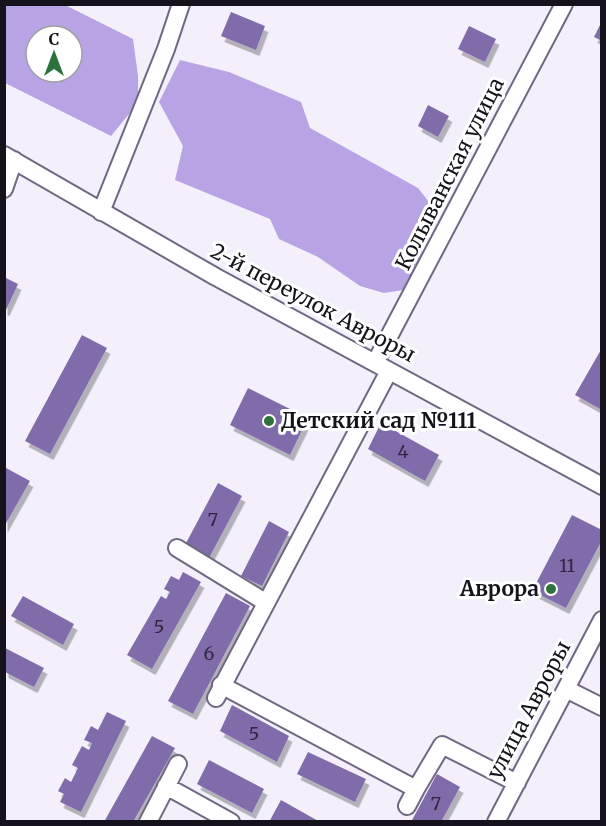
<svg xmlns="http://www.w3.org/2000/svg" width="606" height="826" font-family="Merriweather,serif">
	<defs>
		<filter id="shadow"><feDropShadow dx="3.5" dy="6" stdDeviation="0" flood-color="#0004"/></filter>
	</defs>
	<rect width="100%" height="100%" fill="#f3f0fb"/>
	<path fill="#b8a3e5" fill-rule="evenodd" d="M 5,5 L 65,5 L 133,39 L 138,76 L 138,103 L 111,136 L 5,83 ZM 36,36 L 72,36 L 72,72 L 36,72 Z
		M 180,60 L 229,72 L 301,102 L 310,128 L 418,188 L 429,202 L 416,288 L 384,293 L 360,286 L 318,257 L 279,239 L 270,219 L 175,180 L 183,146 L 159,102 Z"/>
	<path fill="#806caa" filter="url(#shadow)" d="M 231,12 L 265,26 L 256,50 L 221,36 Z
		M 602,21 L 602,41 L 594,37 Z
		M 469,26 L 496,39 L 485,62 L 458,49 Z
		M 428,105 L 449,116 L 438,137 L 418,126 Z
		M 4,277 L 18,284 L 6,310 L 4,309 Z
		M 82,335 L 107,348 L 50,454 L 25,441 Z
		M 602,348 L 602,410 L 575,395 Z
		M 248,388 L 308,418 L 290,455 L 230,425 Z
		M 381,423 L 439,455 L 425,481 L 368,449 Z
		M 6,468 L 30,481 L 4,527 L 4,471 Z
		M 218,483 L 242,496 L 209,558 L 185,545 Z
		M 572,515 L 602,530 L 602,540 L 566,608 L 532,591 Z
		M 269,521 L 289,532 L 262,586 L 241,576 Z
		M 183,572 L 201,582 L 152,669 L 127,655 L 161,596 L 166,599 L 170,592 L 164,589 L 171,576 L 179,580 Z
		M 226,593 L 250,606 L 193,714 L 168,701 Z
		M 23,596 L 74,624 L 63,645 L 11,616 Z
		M 5,648 L 44,668 L 34,687 L 5,672 Z
		M 232,705 L 289,736 L 277,762 L 220,731 Z
		M 107,712 L 126,721 L 81,812 L 60,802 L 64,794 L 58,791 L 65,778 L 71,782 L 78,768 L 72,765 L 82,746 L 89,750 L 92,743 L 84,740 L 91,726 L 98,730 Z
		M 152,736 L 175,748 L 133,822 L 104,822 Z
		M 308,752 L 366,779 L 355,802 L 297,774 Z
		M 209,760 L 264,789 L 252,813 L 197,784 Z
		M 437,774 L 460,787 L 441,822 L 411,822 Z
		M 281,800 L 320,822 L 269,822 Z"/>
	<g fill="none" stroke-linecap="round" stroke-linejoin="round">
		<g stroke="#706881" stroke-width="20">
			<path id="minor" d="M 4,155 L 216,277 L 602,486
				M 4,189 L 14,160
				M 101,212 L 166,49 L 181,4
				M 375,363 L 564,4
				M 177,548 L 265,602
				M 221,685 L 416,789 L 407,806
				M 566,689 L 602,707
				M 216,698 L 389,371
				M 166,786 L 231,822
				M 416,789 L 442,745 L 517,783
				M 148,822 L 178,764
				M 496,822 L 602,620"/>
		</g>
		<use href="#minor" stroke="#fff" stroke-width="16"/>
	</g>
	<g fill="#2d713c" stroke="#fff" stroke-width="2">
		<circle cx="269" cy="421" r="6"/>
		<circle cx="551" cy="589" r="6"/>
	</g>
	<g text-anchor="middle" stroke-width="6" stroke-linejoin="round" paint-order="stroke">
		<g font-size="18" fill="#302840">
			<text x="403" y="458">4</text>
			<text x="213" y="526">7</text>
			<text x="567" y="572">11</text>
			<text x="159" y="633">5</text>
			<text x="209" y="660">6</text>
			<text x="254" y="740">5</text>
			<text x="436" y="810">7</text>
		</g>
		<g font-size="21" fill="#15121c" stroke="#fff">
			<text transform="translate(450 174) rotate(-63)" y="7">Колыванская улица</text>
			<text transform="translate(313 303) rotate(28)" y="7">2-й переулок Авроры</text>
			<text transform="translate(529 710) rotate(-62)" y="7">улица Авроры</text>
		</g>
		<g font-size="21" font-weight="bold" fill="#15121c" stroke="#fff" text-anchor="start">
			<text x="281" y="428">Детский сад №111</text>
			<text x="539" y="596" text-anchor="end">Аврора</text>
		</g>
	</g>
	<rect width="606" height="826" fill="none" stroke="#15121c" stroke-width="12"/>
	<g transform="translate(54 54)"><circle r="28" fill="#ffffff" stroke="#a1a0a4" stroke-width="1.5"/>
	<path d="M0-4.5L10 22L0 15L-10 22Z" fill="#2d713c"/>
	<text y="-9" font-size="16" font-weight="bold" text-anchor="middle" fill="#15121c">С</text>
	</g>
</svg>
